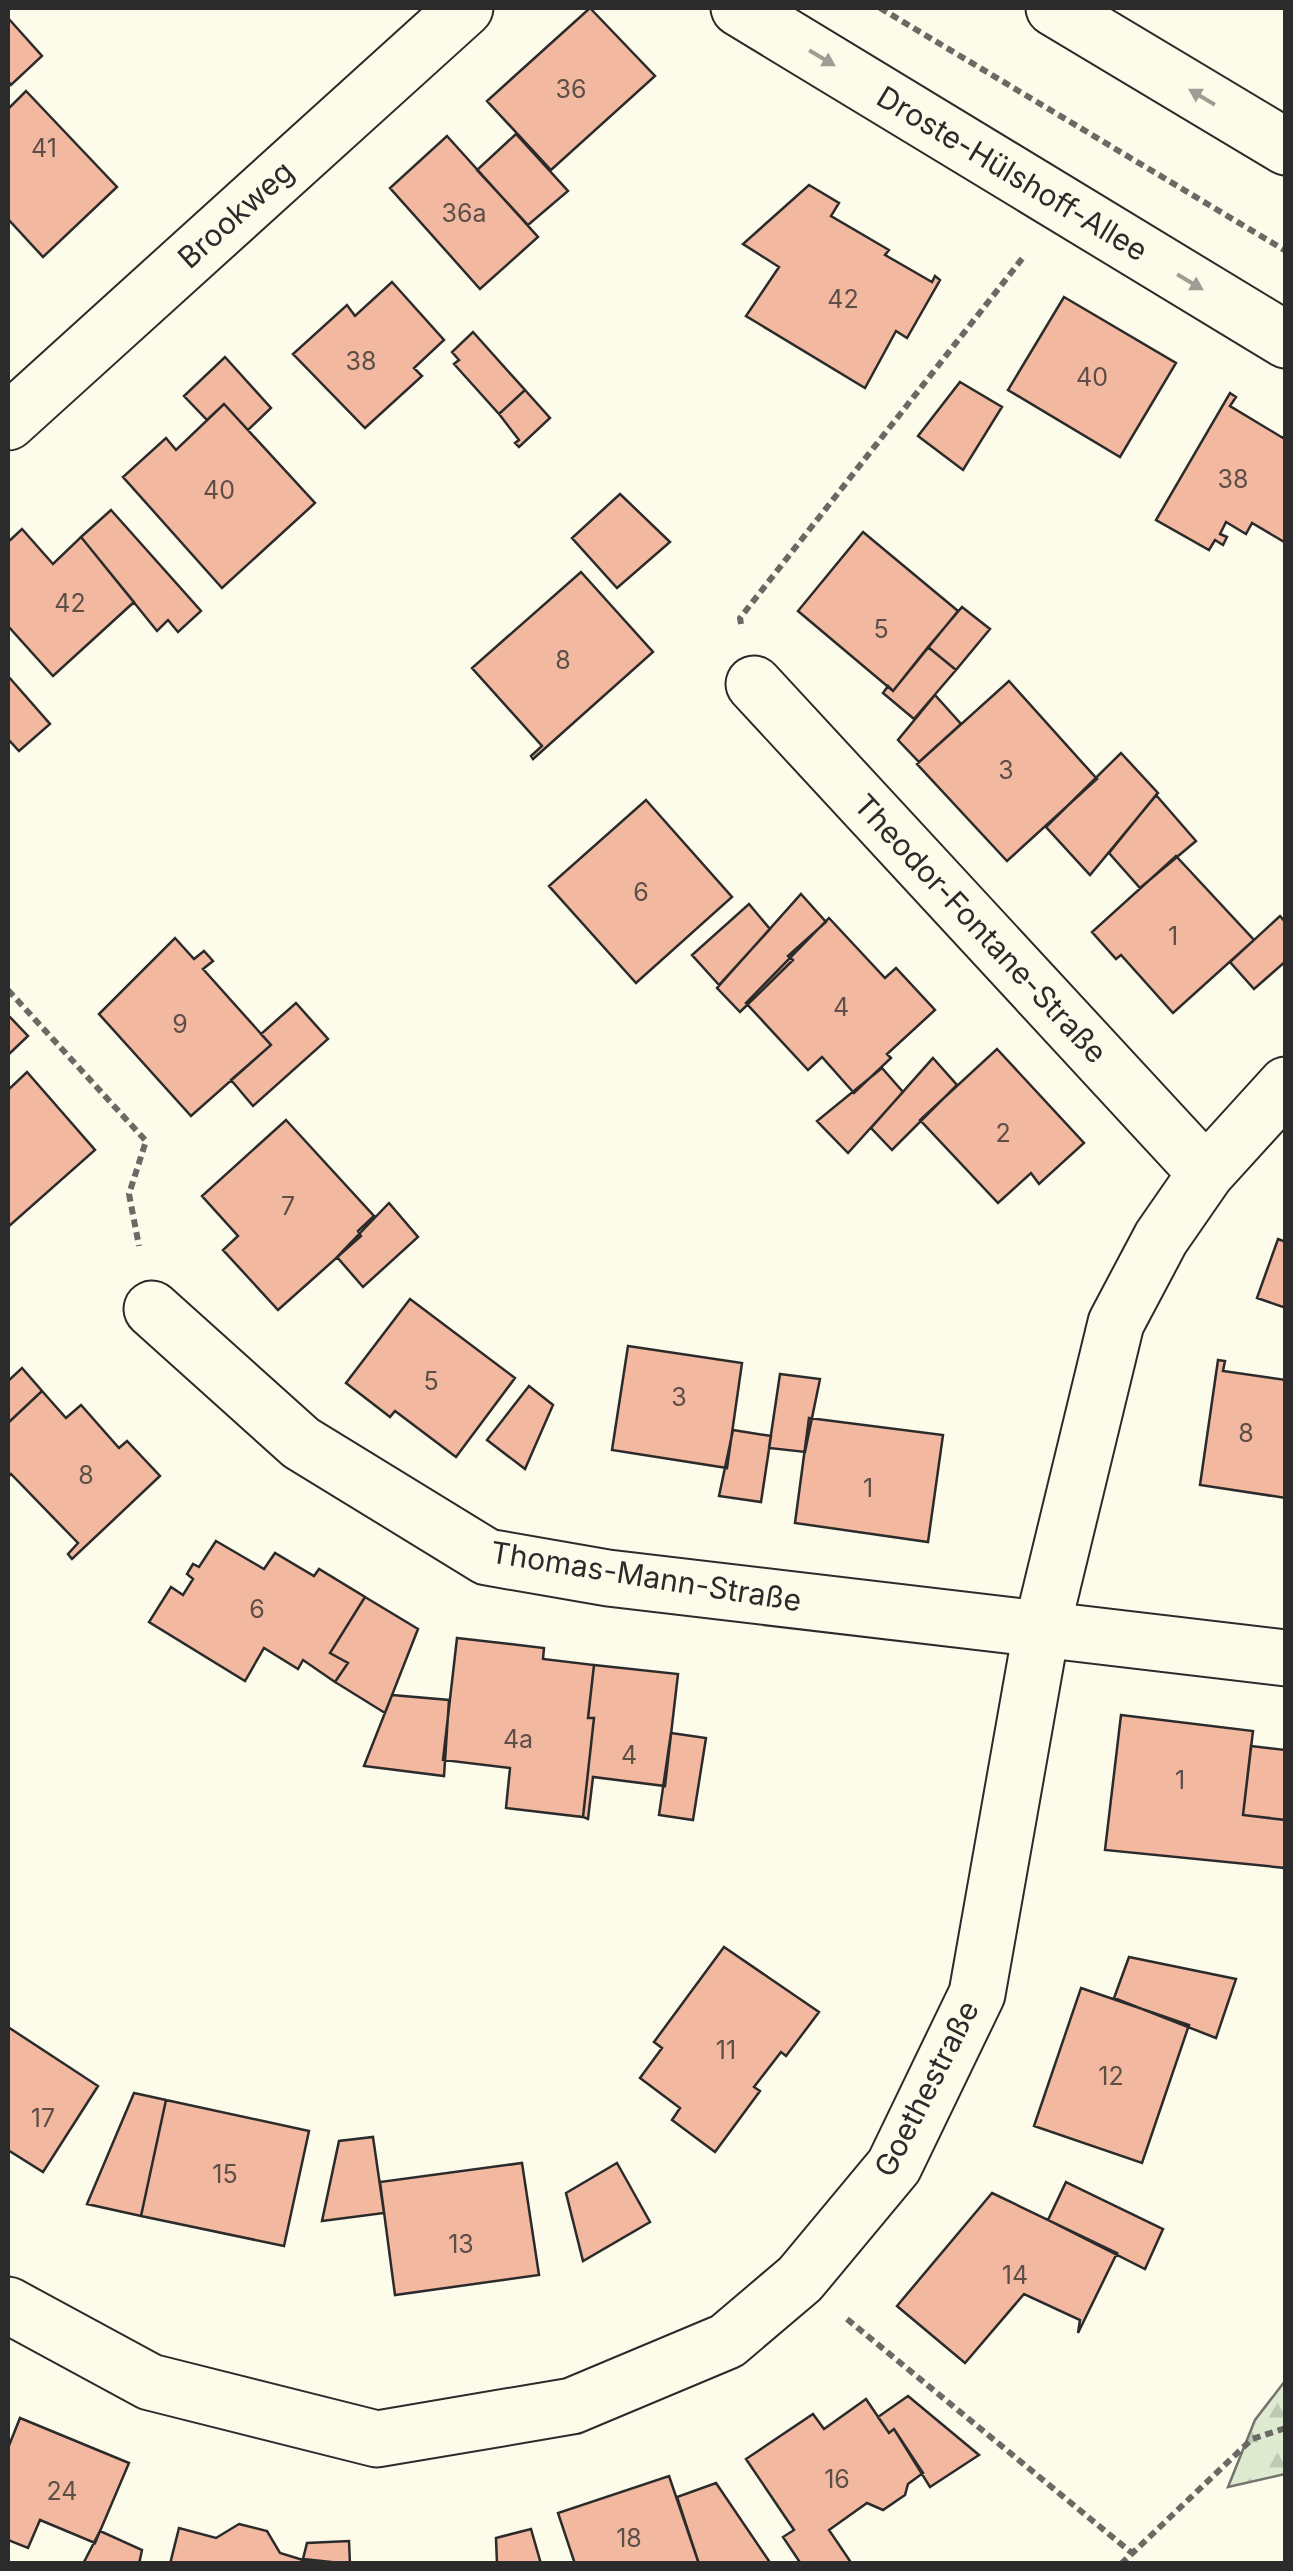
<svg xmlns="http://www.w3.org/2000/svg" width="1293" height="2571" font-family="Inter,sans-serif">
	<defs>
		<pattern id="forest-firs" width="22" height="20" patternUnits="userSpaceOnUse" patternTransform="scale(2.5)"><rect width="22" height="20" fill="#deebd1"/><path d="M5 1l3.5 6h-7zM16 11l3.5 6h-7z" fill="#bfcab4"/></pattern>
	</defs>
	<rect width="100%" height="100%" fill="#fdfbea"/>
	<path fill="url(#forest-firs)" stroke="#74746e" stroke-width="2.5" d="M 1285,2381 L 1285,2474 L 1228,2487 L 1255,2420 Z"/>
	<path fill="#f2b8a0" stroke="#2b2b2b" stroke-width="2.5" d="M 590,8 L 655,76 L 551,170 L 487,101 Z
		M 8,18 L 42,56 L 11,85 L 8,81 Z
		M 26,91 L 117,187 L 43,257 L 8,219 L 8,109 Z
		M 516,134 L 568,191 L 528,225 L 477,170 Z
		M 447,136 L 538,237 L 480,289 L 390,188 Z
		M 809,185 L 839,203 L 831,216 L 889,250 L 885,255 L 932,282 L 935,276 L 940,280 L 907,338 L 896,331 L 865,388 L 746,316 L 779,267 L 743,244 Z
		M 392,282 L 444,340 L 414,368 L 422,376 L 365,428 L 293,354 L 347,305 L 355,316 Z
		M 1064,297 L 1176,363 L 1120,457 L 1008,390 Z
		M 473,332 L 525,390 L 499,414 L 454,364 L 459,360 L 452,352 Z
		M 225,357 L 271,408 L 248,430 L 224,404 L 207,420 L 184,396 Z
		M 960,382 L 1002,407 L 963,470 L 918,436 Z
		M 525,390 L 550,418 L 519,447 L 515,443 L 519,440 L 499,414 Z
		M 1230,393 L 1236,397 L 1230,406 L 1283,438 L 1286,435 L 1286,543 L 1252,523 L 1246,534 L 1226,522 L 1220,534 L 1227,537 L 1223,545 L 1215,540 L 1209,550 L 1156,520 Z
		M 224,404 L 315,503 L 222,588 L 123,477 L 166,438 L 176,450 Z
		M 620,494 L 670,542 L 617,588 L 572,538 Z
		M 111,510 L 201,611 L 178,632 L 168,620 L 157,631 L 81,537 Z
		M 22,529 L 53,564 L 81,537 L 134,602 L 53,676 L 8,626 L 8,542 Z
		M 863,532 L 958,611 L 893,691 L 798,611 Z
		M 581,572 L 653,652 L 533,759 L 531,756 L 542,746 L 472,668 Z
		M 962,607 L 990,629 L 956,670 L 928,647 Z
		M 928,647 L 956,670 L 914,719 L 883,693 L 888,686 L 893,691 Z
		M 8,676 L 50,724 L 19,751 L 8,739 Z
		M 1009,681 L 1097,779 L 1007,861 L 917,764 Z
		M 935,695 L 961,724 L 919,762 L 898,740 Z
		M 1121,753 L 1158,793 L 1090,875 L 1046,827 Z
		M 1156,795 L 1196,841 L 1140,888 L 1109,853 Z
		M 646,800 L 732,897 L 636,983 L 549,886 Z
		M 1176,856 L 1254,940 L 1173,1013 L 1121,955 L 1116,959 L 1092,932 Z
		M 801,894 L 826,922 L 788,956 L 793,960 L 740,1012 L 717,988 Z
		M 749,904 L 770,929 L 719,985 L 692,955 Z
		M 1280,916 L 1286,923 L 1286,961 L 1254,989 L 1230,962 Z
		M 829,918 L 885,978 L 896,968 L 935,1010 L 887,1054 L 891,1058 L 854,1093 L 822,1057 L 808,1070 L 746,1003 Z
		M 175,938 L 194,959 L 204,951 L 213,961 L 203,969 L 271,1045 L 191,1116 L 99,1014 Z
		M 296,1003 L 328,1039 L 253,1106 L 231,1080 L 271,1045 L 261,1034 Z
		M 8,1015 L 28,1036 L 8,1055 Z
		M 997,1049 L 1084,1143 L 1039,1184 L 1031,1173 L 998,1203 L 920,1120 Z
		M 933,1058 L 957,1085 L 892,1150 L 871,1128 Z
		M 882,1068 L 903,1092 L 848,1153 L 817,1121 Z
		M 27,1072 L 95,1150 L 8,1227 L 8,1090 Z
		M 286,1120 L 374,1216 L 358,1231 L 361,1236 L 278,1310 L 223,1250 L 238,1236 L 202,1196 Z
		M 389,1203 L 418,1237 L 363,1287 L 337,1257 Z
		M 1278,1239 L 1286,1242 L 1286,1308 L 1257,1298 Z
		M 410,1299 L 515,1378 L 456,1457 L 395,1411 L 390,1417 L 346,1383 Z
		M 628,1346 L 742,1363 L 727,1468 L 612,1450 Z
		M 1218,1360 L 1225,1361 L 1223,1371 L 1286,1380 L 1286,1498 L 1200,1485 Z
		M 22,1368 L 42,1391 L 8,1423 L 8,1381 Z
		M 780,1374 L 820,1379 L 805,1452 L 769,1448 Z
		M 529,1386 L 553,1405 L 525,1469 L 487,1440 Z
		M 42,1391 L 66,1418 L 81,1405 L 119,1448 L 127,1441 L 160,1476 L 72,1559 L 68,1554 L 78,1543 L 11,1474 L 8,1477 L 8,1423 Z
		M 809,1418 L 943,1435 L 928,1542 L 795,1523 Z
		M 733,1430 L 771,1436 L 761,1502 L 719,1496 Z
		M 216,1541 L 264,1569 L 275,1553 L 314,1576 L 319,1569 L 365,1597 L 330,1653 L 348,1663 L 335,1682 L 303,1660 L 298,1669 L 264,1648 L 245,1681 L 149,1622 L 171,1587 L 183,1595 L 193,1579 L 187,1574 L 193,1564 L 199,1567 Z
		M 365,1597 L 418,1629 L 385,1713 L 335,1682 L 348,1663 L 330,1653 Z
		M 457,1638 L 544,1648 L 543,1659 L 594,1665 L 588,1718 L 594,1718 L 583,1817 L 506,1808 L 510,1768 L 443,1760 Z
		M 594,1665 L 678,1674 L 665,1786 L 593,1777 L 588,1819 L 583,1817 L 594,1718 L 588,1718 Z
		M 392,1695 L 449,1700 L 444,1776 L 364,1766 Z
		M 1121,1715 L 1253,1731 L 1243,1815 L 1286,1820 L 1286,1868 L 1105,1850 Z
		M 671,1733 L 706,1738 L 693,1820 L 659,1815 Z
		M 1251,1746 L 1286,1750 L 1286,1820 L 1243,1815 Z
		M 724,1947 L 819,2012 L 786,2056 L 781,2052 L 754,2087 L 760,2091 L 715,2152 L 672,2120 L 680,2108 L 640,2078 L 662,2048 L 654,2042 Z
		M 1129,1957 L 1236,1979 L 1216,2038 L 1114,1998 Z
		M 1081,1988 L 1189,2025 L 1142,2163 L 1034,2126 Z
		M 8,2027 L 98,2086 L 43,2172 L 8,2150 Z
		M 134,2093 L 166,2100 L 141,2216 L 87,2204 Z
		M 166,2100 L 309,2131 L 284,2246 L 141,2216 Z
		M 373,2137 L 384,2213 L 322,2221 L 339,2141 Z
		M 522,2163 L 539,2275 L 395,2295 L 380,2182 Z
		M 617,2163 L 650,2222 L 583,2261 L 566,2193 Z
		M 1066,2182 L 1163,2229 L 1145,2269 L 1048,2220 Z
		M 992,2193 L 1117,2253 L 1078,2333 L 1080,2320 L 1024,2294 L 965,2363 L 897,2306 Z
		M 908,2396 L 979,2455 L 930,2487 L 894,2429 L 889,2433 L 878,2417 Z
		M 866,2399 L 889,2433 L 894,2429 L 923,2473 L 908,2484 L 905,2495 L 883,2510 L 867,2503 L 829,2530 L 852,2564 L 801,2564 L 783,2537 L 794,2530 L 746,2459 L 813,2414 L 824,2429 Z
		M 20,2418 L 129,2463 L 95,2543 L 40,2520 L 28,2548 L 8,2540 L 8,2448 Z
		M 669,2476 L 699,2564 L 575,2564 L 558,2513 Z
		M 716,2483 L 771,2564 L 699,2564 L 677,2497 Z
		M 239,2524 L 267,2531 L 280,2553 L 316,2564 L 170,2564 L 179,2528 L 216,2538 Z
		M 531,2529 L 541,2564 L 497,2564 L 496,2538 Z
		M 100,2531 L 142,2550 L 139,2564 L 83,2564 Z
		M 349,2541 L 350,2564 L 303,2559 L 307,2543 Z"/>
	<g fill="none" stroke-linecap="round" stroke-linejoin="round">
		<g stroke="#2b2b2b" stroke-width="59">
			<path id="minor" d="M 739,8 L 1286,340
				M 1054,8 L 1286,147
				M 8,422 L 465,8
				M 754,684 L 1206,1173
				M 152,1309 L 301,1443 L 487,1557 L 608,1578 L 1286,1658
				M 8,2305 L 150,2382 L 377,2439 L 572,2406 L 727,2341 L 800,2279 L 894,2166 L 977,1994 L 1041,1632 L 1116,1323 L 1161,1238 L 1206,1173 L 1286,1085"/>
		</g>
		<path stroke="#6a6964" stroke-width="6" stroke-dasharray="8 5" stroke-linecap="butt" d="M 880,8 L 1286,251
			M 741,624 L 740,618 L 1025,255
			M 8,990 L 146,1141 L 129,1194 L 139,1246
			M 847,2319 L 1132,2553
			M 1121,2564 L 1252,2439 L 1286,2428"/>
		<use href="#minor" stroke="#fdfbea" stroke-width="55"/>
	</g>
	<defs><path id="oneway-solid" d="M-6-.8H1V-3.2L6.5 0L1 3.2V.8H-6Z" transform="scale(2.5)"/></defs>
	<g fill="#9e9d94">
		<use href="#oneway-solid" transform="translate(822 58) rotate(31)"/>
		<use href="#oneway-solid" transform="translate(1202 97) rotate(-149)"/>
		<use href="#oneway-solid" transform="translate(1190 282) rotate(31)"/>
	</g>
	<g text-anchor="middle" stroke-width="8" stroke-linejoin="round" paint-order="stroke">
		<g font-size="25" fill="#5d4e48">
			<text x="571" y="98">36</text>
			<text x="44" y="157">41</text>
			<text x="464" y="222">36a</text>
			<text x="843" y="308">42</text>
			<text x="361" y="370">38</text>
			<text x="1092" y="386">40</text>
			<text x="1233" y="488">38</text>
			<text x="219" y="499">40</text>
			<text x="70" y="612">42</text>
			<text x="881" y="638">5</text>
			<text x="563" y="669">8</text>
			<text x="1006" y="779">3</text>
			<text x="641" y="901">6</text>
			<text x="1173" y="945">1</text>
			<text x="841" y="1016">4</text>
			<text x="180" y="1033">9</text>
			<text x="1003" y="1142">2</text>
			<text x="288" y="1215">7</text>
			<text x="431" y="1390">5</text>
			<text x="679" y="1406">3</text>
			<text x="1246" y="1442">8</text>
			<text x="86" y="1484">8</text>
			<text x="868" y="1497">1</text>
			<text x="257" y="1618">6</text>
			<text x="518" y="1748">4a</text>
			<text x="629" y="1764">4</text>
			<text x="1180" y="1789">1</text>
			<text x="726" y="2059">11</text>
			<text x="1111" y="2085">12</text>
			<text x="43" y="2127">17</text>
			<text x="225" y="2183">15</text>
			<text x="461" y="2253">13</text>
			<text x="1015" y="2284">14</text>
			<text x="837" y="2488">16</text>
			<text x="62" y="2500">24</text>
			<text x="629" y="2547">18</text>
		</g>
		<g font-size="30" fill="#2b2b2b" stroke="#fdfbea">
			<text transform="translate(1012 174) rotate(31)" y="10">Droste-Hülshoff-Allee</text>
			<text transform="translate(236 215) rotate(-42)" y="10">Brookweg</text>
			<text transform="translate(980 929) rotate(47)" y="10">Theodor-Fontane-Straße</text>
			<text transform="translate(646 1577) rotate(9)" y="10">Thomas-Mann-Straße</text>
			<text transform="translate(927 2089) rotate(-63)" y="10">Goethestraße</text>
		</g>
	</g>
	<rect width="1293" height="2571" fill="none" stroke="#2b2b2b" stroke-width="20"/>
</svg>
